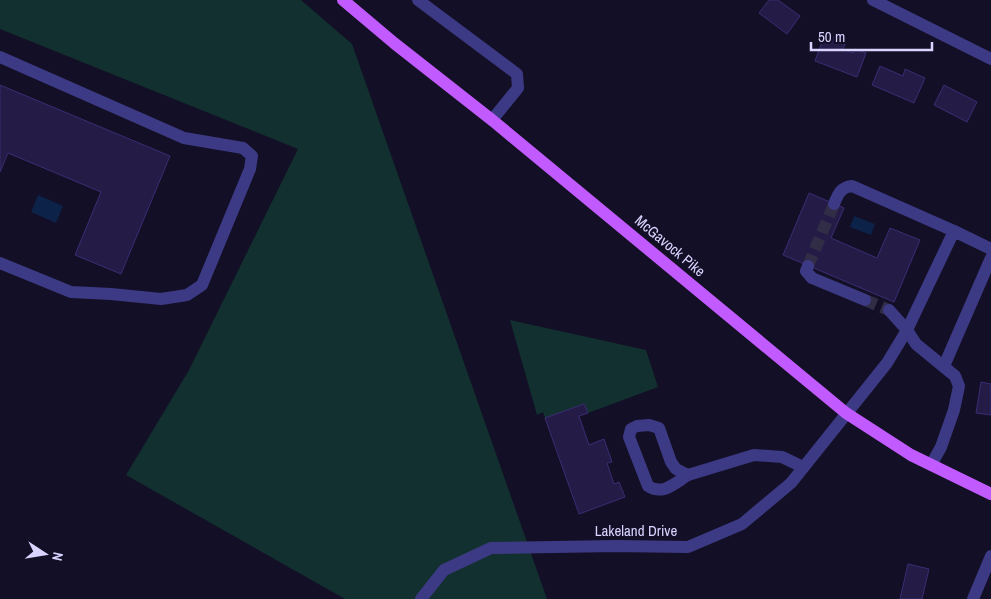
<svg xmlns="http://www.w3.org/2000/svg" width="991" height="599" font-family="'Archivo Narrow',sans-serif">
<rect width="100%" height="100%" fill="#130f26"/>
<g fill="#12302f">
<polygon points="0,0 301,0 352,44 547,599 345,599 126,475 189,370 298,149 0,29"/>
<polygon points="510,320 646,350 658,387 588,413 584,404 545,418 543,412 537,415"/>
</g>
<g fill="#0c2248">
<polygon points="38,195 63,206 56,223 31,212"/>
<polygon points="854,216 875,224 871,235 850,227"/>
</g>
<g fill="#241b47" stroke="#3b2d73">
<polygon points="769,0 778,0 800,16 787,34 759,13"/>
<polygon points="825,34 846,42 843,49 853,53 855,49 866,53 857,77 815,61"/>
<polygon points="880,66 903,76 905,69 925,78 914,103 872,85"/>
<polygon points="0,85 170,156 121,274 75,255 101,192 8,153 0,172"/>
<polygon points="944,85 977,102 967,122 934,105"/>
<polygon points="809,193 844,208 831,238 877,258 890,228 920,240 894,302 783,255"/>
<polygon points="981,382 991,384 991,415 976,413"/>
<polygon points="584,404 588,413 579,416 589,445 604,439 612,462 607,463 614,484 619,482 625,497 579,514 545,418"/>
<polygon points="908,564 929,569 922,599 900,599"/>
</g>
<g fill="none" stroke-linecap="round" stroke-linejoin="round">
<g stroke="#312d47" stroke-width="12" stroke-dasharray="12 6" stroke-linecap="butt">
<polyline points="808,266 834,204"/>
<polyline points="865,300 889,310"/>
</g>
<g stroke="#3d3a85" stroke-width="12">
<polyline points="418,0 517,74 518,88 492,120"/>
<polyline points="873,0 991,59"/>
<polyline points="0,57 184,138 243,148 252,156 250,169 202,285 187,295 161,299 111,294 71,292 0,263"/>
<path d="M834,204C838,194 841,187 852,186L954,231"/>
<polyline points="808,266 806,271 812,278 865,300"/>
<polyline points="889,310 907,330 916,344 955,376 959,386 954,410 941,447 931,465"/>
<polyline points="944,366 991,258"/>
<path d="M649,425L659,428L671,462L676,469L688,475C675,483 663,496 648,486L629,437L631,429L637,426Z"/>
<polyline points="688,475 754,455 782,457 803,467"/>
<polyline points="421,599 444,570 491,548 616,546 688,547 742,524 791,483 887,363 907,330 954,231 991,249"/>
<polyline points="973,599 991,556"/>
</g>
<polyline stroke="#c25bff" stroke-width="12" points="343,0 394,43 492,120 846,413 911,455 991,494"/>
</g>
<g text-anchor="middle" stroke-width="4" stroke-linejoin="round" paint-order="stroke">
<g font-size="15" fill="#d9d4ff" stroke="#130f26">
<text transform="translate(670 246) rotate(40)" y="5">McGavock Pike</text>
<text x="636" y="536">Lakeland Drive</text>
</g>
</g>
<g transform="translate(45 554) rotate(102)" stroke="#130f26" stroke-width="4" paint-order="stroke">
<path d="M0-4L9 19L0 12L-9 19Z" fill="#d9d4ff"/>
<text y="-8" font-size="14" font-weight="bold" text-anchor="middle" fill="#d9d4ff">N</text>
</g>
<path d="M811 42v8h121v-8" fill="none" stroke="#d9d4ff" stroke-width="2.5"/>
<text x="818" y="42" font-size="15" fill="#d9d4ff" stroke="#130f26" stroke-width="4" paint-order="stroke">50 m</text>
</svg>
